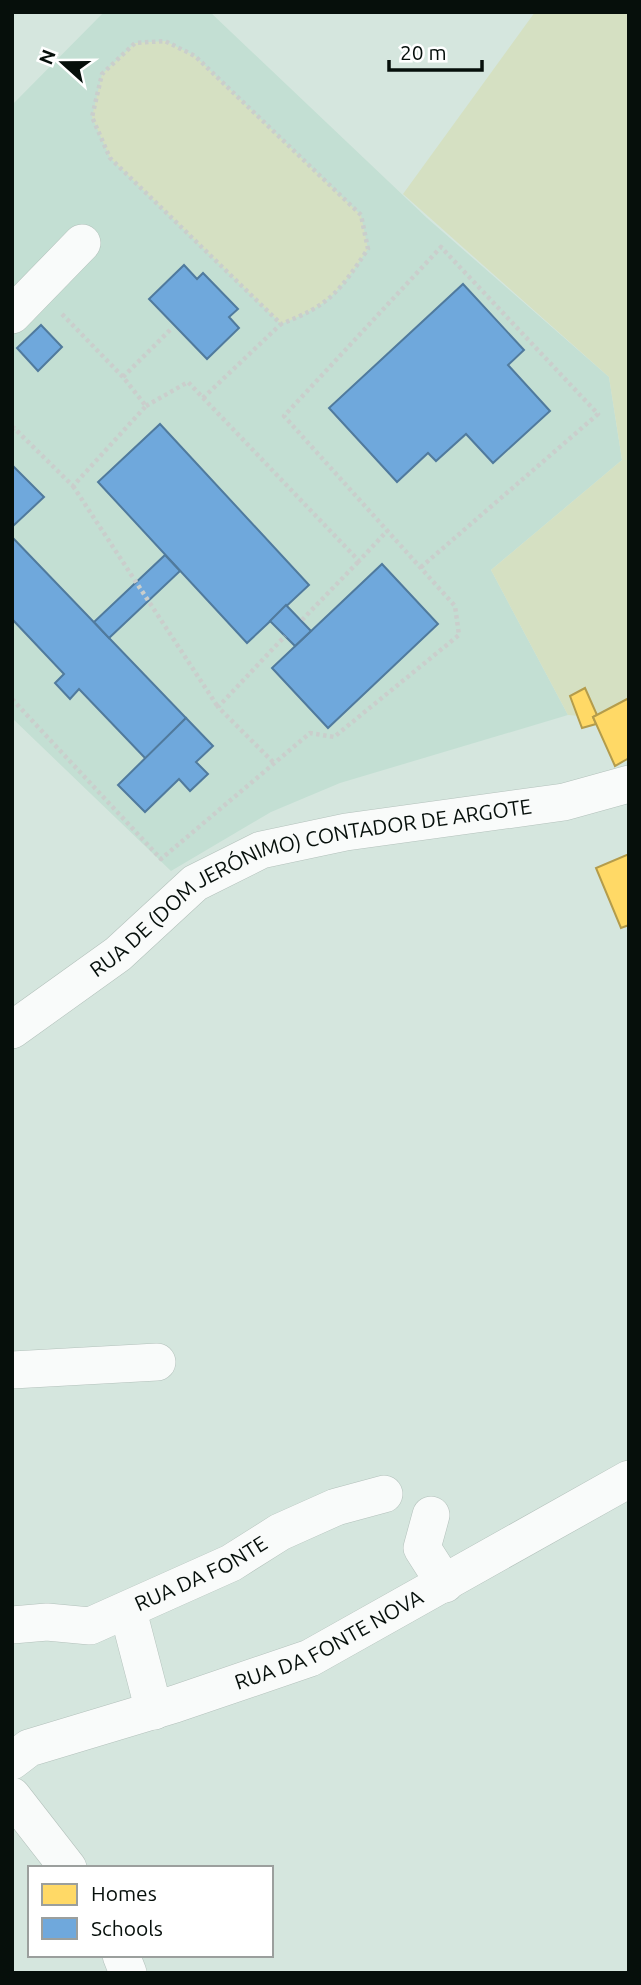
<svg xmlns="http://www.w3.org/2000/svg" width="641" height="1985" font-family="Ubuntu,sans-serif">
<rect width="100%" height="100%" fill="#d5e6de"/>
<polygon fill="#c3dfd3" points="104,12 210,12 427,218 609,377 622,460 491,570 568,715 340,783 271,812 171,871 12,718 12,105"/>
<g fill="#d5e0c2">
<polygon points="535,12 629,12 629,720 568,715 491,570 622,460 609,377 403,194"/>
<path d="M165,41L195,56L361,215L368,249C339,292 330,305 281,324L110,158L92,117L102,74L135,43Z"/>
</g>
<g fill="#ffd966" stroke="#b49c4b" stroke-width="2">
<polygon points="585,688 597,715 593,717 596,724 582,728 570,696"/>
<polygon points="629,698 629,758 615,766 593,717"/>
<polygon points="629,854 629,925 621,928 596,868"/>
</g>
<g fill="#6fa8dc" stroke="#507a9d" stroke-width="2">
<polygon points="184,265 197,279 203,273 238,309 229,317 239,328 207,359 149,299"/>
<polygon points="463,284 524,350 508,365 550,411 493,463 466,434 436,461 428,453 397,482 329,408"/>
<polygon points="41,325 62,347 38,371 17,348"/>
<polygon points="160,424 309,585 247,643 98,482"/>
<polygon points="14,467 44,497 12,527 12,469"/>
<polygon points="12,537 186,718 146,759 79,689 70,699 55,683 64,674 12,619"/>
<polygon points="165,555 180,571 109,638 94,622"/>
<polygon points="382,564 438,624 328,728 272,668"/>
<polygon points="286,605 311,631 295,646 270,621"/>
<polygon points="186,718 213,746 196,762 208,774 190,791 179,779 145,812 118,785"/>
</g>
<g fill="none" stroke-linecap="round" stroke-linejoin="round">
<defs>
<g id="minor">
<polyline points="12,315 82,243"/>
<path id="s1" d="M12,1030L118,954L195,883L261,850L346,832L564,802L629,784"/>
<polyline points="12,1370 157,1362"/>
<polyline points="431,1515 422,1548 445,1584"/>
<polyline points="128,1611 154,1711"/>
<path id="s2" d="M12,1625L47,1622L90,1626L231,1563L280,1532L336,1507L384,1494"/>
<path id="s3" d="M12,1761L29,1748L175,1704L310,1658L629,1479"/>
<polyline points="12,1796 68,1868"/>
<polyline points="121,1955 128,1973"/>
</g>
</defs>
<use href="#minor" stroke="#b3c1bb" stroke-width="38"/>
<g stroke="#cacecc" stroke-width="4.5" stroke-dasharray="3.5 3.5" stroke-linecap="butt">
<polyline points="123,377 170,330"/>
<path d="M203,398L281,324L110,158L92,117L102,74L135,43L165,41L195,56L361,215L368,249C339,292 330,305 281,324"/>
<polyline points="146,406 188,382 359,561 387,531"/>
<polyline points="12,430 14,428 73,486 146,406 123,377 60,312"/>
<polyline points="73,486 218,707"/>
<polyline points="302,620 359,561"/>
<polyline points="12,699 161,859 310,733 334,737 459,635 455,606 284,416 441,247 598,414 420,568"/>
<polyline points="273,762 218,707 285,636"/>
</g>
<use href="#minor" stroke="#f9fbfa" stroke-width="37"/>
</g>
<g text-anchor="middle" stroke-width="7" stroke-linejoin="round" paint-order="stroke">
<g font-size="21" fill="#060f0b" stroke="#fff">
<text dy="7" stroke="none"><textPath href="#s1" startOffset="341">RUA DE (DOM JERÓNIMO) CONTADOR DE ARGOTE</textPath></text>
<text dy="7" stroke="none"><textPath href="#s2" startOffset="201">RUA DA FONTE</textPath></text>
<text dy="7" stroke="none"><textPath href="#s3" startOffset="341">RUA DA FONTE NOVA</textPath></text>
</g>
</g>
<rect width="641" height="1985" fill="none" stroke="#060f0b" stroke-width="28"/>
<rect x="28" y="1866" width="245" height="91" fill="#ffffff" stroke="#9b9f9d" stroke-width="2"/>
<rect x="42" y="1884" width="35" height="21" fill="#ffd966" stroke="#9b9f9d" stroke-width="2"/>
<text x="91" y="1901" font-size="21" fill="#060f0b">Homes</text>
<rect x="42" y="1918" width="35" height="21" fill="#6fa8dc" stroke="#9b9f9d" stroke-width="2"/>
<text x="91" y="1936" font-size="21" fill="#060f0b">Schools</text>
<g transform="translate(63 63) rotate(291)" stroke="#ffffff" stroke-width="5" paint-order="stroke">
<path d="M0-5L12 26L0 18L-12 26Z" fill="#060f0b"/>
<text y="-10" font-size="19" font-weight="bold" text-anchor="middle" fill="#060f0b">N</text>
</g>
<path d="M389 60v10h93v-10" fill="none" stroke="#060f0b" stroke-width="3.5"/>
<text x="400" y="60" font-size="21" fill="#060f0b" stroke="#ffffff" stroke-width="5" paint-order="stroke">20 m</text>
</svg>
